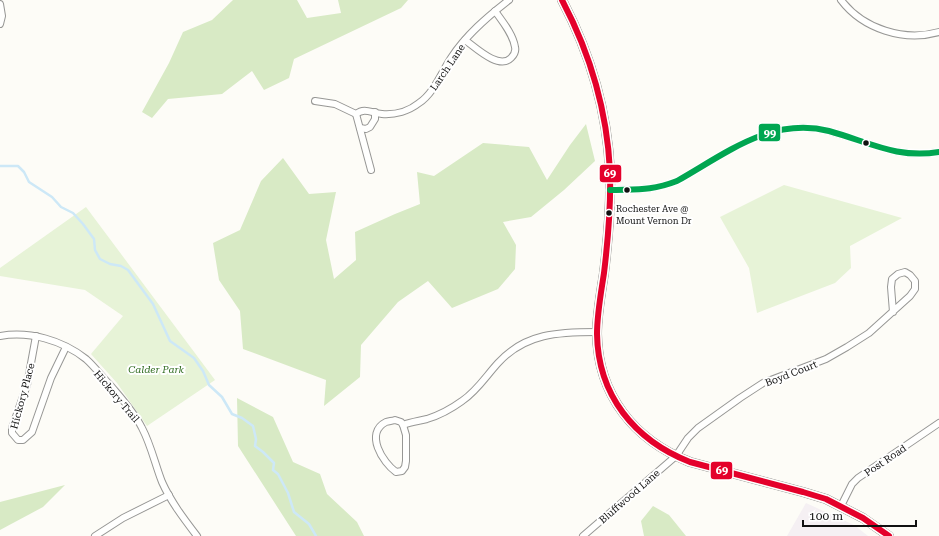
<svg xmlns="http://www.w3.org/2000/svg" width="939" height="536" font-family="'Roboto Serif',serif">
<rect width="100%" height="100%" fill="#fdfcf7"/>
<polygon fill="#f5f0f3" points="806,503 854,525 868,536 787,536"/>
<g fill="#e7f3d7">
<polygon points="784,185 902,218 850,246 851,268 835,283 757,313 749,268 720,217"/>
<polygon points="86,207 215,380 147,426 117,383 91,354 123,316 85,290 0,276 0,268"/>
</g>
<g fill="#d8eac5">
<polygon points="233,0 297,0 307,18 341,13 338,0 408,0 401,8 294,59 289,78 264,90 252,71 222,94 168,99 152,118 142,112 169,63 183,32 212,20"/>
<polygon points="586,124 595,161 564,190 531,217 503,222 516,245 515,269 498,289 452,308 428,281 398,302 361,345 360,377 324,406 326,380 243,349 240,311 219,280 213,243 240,230 261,181 283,158 309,194 336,192 326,240 334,279 356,260 355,232 395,214 420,204 417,172 434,176 483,143 529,147 547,180 570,145"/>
<polygon points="237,398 273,417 293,462 320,474 327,494 357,522 364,536 296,536 238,446"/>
<polygon points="65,485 43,507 0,530 0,502"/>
<polygon points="653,506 669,515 686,536 644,536 641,521"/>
</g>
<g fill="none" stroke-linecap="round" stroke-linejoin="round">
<polyline stroke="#cde8f7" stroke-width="2.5" points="0,166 18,166 24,172 29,182 52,197 61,207 73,213 83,224 94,239 95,250 100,259 110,264 121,266 128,270 153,304 170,341 194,358 203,371 209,385 222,397 232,414 242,418 253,426 256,439 255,446 263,452 274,463 273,470 278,474 288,493 294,512 309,524 316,536"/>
<defs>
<g id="minor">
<path d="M841,0C863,29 904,42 939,32"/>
<polyline points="0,4 2,16 0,24"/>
<path d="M465,40C476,48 499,70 511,58C514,55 516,51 515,47C513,34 502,21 495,11"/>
<path d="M315,101L335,104L356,114C365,107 371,113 382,114C395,115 409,111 419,103C434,93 441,73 451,58C466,35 487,17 509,0"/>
<polyline points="356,114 371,170"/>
<polyline points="360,128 366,129 370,127 375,119 375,112"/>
<path d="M610,190C637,189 651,191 677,181C725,154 772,116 829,131C869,142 897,159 939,152"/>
<path d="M0,336C30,331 62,340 86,359C95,367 103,378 111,386C122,399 134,412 142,428C151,445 155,464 162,482C171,502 184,519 197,536"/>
<polyline points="36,336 27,385 12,428 12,433 18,440 23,440 32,432 51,378 66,347"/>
<path d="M395,420L401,422L403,425L406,435V461L405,467L402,471L396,472C383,463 364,433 386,422C388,421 392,421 395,420Z"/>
<path d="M403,425C411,422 419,421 427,419C440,415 451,409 462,401C477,391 486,376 498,363C525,333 559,332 597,332"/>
<polyline points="841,506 852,484 858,478 939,423"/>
<polyline points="95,536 123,518 169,495"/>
<polyline points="583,536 676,456 688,438 698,428 740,398 763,383 826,359 847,347 869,333 910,296 915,289 915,281 910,275 905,272 898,274 892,279 891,287 893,312"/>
</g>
<path id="secondary" d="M562,0C590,53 607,110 610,171C611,205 608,240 604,273C601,293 597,314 597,334C598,395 634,440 690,462L803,492L826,499L863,518L889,536"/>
</defs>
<use href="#minor" stroke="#979795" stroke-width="8"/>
<use href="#secondary" stroke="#8e8d8b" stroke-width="10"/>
<use href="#minor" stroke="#fffffe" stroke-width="6"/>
<use href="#secondary" stroke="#f6f4eb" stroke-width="9"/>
<defs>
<path id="bus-1" d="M562,0C590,53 607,110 610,171C611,205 608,240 604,273C601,293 597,314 597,334C598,395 634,440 690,462L803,492L826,499L863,518L889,536"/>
<path id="bus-2" d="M610,190C637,189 651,191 677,181C725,154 772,116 829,131C869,142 897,159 939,152"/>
</defs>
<use href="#bus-1" stroke="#fff" stroke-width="9"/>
<use href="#bus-2" stroke="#fff" stroke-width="9"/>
<use href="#bus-1" stroke="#e4002b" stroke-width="6"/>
<use href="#bus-2" stroke="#00a651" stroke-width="6"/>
</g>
<g fill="#111" stroke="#fff" stroke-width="1.5">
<circle cx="866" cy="143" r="3.5"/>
<circle cx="627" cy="190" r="3.5"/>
<circle cx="609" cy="213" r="3.5"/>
</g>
<g text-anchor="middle" stroke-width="4" stroke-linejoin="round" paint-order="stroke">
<g font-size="9" fill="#111" stroke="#fff" text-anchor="start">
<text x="616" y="212">Rochester Ave @<tspan x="616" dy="12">Mount Vernon Dr</tspan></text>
</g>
<g font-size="10" fill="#111" stroke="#fff">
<text transform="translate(447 67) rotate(-56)" y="4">Larch Lane</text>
<text transform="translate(791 373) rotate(-21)" y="4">Boyd Court</text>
<text transform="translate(22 396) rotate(-75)" y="4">Hickory Place</text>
<text transform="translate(117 396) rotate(50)" y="4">Hickory Trail</text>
<text transform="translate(885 460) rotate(-34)" y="4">Post Road</text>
<text transform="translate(629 496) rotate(-41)" y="4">Bluffwood Lane</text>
</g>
<g font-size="10" font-style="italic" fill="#2f6b1f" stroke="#fff">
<text x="156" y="373">Calder Park</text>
</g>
</g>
<g stroke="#fff" stroke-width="1.5">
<rect x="758" y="123" width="23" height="19" rx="4" fill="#00a651"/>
<rect x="599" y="164" width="23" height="19" rx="4" fill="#e4002b"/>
<rect x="710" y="461" width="23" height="19" rx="4" fill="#e4002b"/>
</g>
<g font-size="11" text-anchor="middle" font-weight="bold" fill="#fff">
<text x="770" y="137">99</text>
<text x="610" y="177">69</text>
<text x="722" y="474">69</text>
</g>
<path d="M803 520v6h113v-6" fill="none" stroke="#111111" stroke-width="2"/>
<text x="809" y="520" font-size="12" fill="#111111" stroke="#ffffff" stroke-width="3" paint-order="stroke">100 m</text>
</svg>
